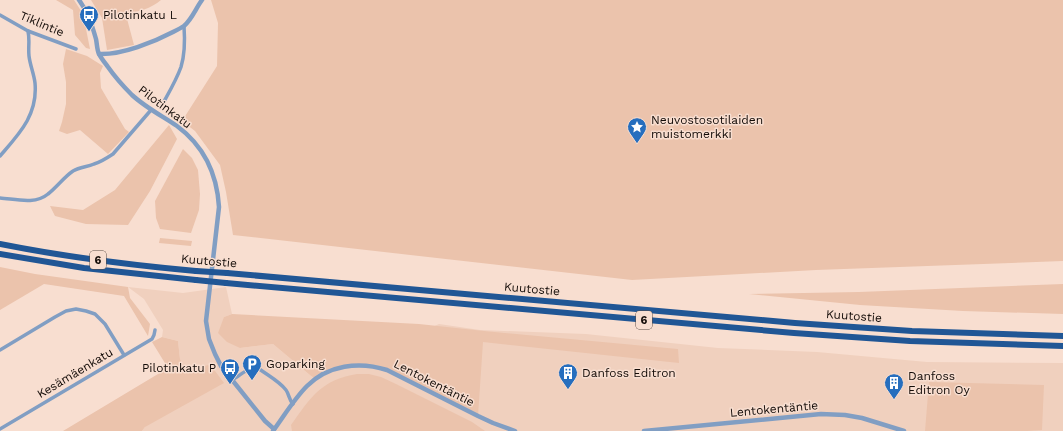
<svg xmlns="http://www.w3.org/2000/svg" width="1063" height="431" font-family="'Work Sans',sans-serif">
<rect width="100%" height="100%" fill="#f8ded0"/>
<polygon fill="#f0d0be" points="128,287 183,293 226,287 232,314 224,317 240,348 273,344 311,376 316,379 439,324 480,330 586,334 718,348 817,352 927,362 1063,363 1063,431 142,431 187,372 180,359 178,341 162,337 163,330 144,299"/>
<g fill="#ebc3ac">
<polygon points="56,0 74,0 83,14 90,49 86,48 75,35 73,10"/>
<path d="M91,0H161C151,9 138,11 126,15L134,45L107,50L102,18Z"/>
<polygon points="211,0 1063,0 1063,261 816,270 632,280 233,235 226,192 220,165 195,131 182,121 217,66 218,23"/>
<polygon points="66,49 87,56 103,66 100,73 101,88 125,129 129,132 108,154 80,130 67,134 59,131 62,122 66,104 66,82 63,64"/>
<polygon points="169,125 177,139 150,191 128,225 86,224 55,216 50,206 83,210 115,190"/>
<polygon points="183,149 192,158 198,170 200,194 199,210 191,233 160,229 156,218 155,201"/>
<polygon points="160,238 192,241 191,246 159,243"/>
<polygon points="0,267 35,274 128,287 130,298 150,324 148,336 124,296 44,284 0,310"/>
<polygon points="1063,284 1063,314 963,311 860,305 749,294 859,292"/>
<polygon points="232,314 419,324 484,331 678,349 679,363 483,342 478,416 378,367 341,367 316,379 311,376 273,344 240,348 227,342 218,333 224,317"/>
<polygon points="162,337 178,341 180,359 187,372 208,365 215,371 224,383 145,427 142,431 63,431 168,368 152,342"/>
<path d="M357,374H369L381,377L396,384L472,422L485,431H292L291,425C311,397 321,380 357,374Z"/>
<polygon points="929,382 1044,385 1042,430 1027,431 925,431"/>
</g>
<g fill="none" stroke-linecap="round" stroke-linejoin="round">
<g stroke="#819ec3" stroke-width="3.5">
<polyline points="0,15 28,31 76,49"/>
<path d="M161,107C168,94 176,81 181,67C185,54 185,40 184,26"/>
<path d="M0,156C19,134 38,115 35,83C34,74 30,65 29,56C28,47 30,40 28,31"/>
<path d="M0,198C15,199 35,205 48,194C57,187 64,177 73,171C80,167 87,167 94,164C101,162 107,158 113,154L151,110"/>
<polyline points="0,350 55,317 66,311 76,309 86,311 95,314 105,324 124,355"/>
<path d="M232,380C240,376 249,366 258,368C267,375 279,381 286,390C289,394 289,400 293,404"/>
<polyline points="0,429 152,339 154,335 155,330"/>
</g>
<g stroke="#819ec3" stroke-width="4.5">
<path d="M79,0C88,12 92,25 96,39C97,44 97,50 99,54C101,58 105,63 108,67C115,77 123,86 132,95C145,107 162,116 177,126C204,146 217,174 219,207L206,321L209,339L215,354L221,366L265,421L274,429"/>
<path d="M99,54C122,55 154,42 173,32C177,30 181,28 184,26C192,19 196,8 202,0"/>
<path d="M273,431C284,416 294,399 307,386C328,365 359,361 387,370L478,416L493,423L515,431"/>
<polyline points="644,431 821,414 845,415 862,418 904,431"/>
</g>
<g stroke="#205695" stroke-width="6">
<path d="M0,244C65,257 130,265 196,271"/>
<polyline points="0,254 84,268 196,280"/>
<polyline points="227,273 795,323 912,331 1063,336"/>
<polyline points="226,283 794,333 910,341 1063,346"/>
</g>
<g stroke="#205695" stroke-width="6">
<polyline points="196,271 227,273"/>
<polyline points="196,280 226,283"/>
</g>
</g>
<defs>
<symbol id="bus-pin" viewBox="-11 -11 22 30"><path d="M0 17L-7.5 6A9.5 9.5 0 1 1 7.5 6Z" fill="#266ebe" stroke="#f8ded0"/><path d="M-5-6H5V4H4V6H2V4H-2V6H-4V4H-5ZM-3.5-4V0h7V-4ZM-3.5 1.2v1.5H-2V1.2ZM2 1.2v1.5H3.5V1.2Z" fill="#fff"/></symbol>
<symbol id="sight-pin" viewBox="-11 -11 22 30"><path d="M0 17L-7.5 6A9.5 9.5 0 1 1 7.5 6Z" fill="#266ebe" stroke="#f8ded0"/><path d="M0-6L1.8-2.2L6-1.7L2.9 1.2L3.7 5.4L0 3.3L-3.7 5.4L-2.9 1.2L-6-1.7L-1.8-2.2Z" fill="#fff"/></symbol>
<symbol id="parking-pin" viewBox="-11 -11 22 30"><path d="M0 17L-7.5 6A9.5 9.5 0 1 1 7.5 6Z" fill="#266ebe" stroke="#f8ded0"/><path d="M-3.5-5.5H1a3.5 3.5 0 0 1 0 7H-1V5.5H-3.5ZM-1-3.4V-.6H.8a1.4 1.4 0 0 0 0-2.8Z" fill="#fff"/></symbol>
<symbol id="building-pin" viewBox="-11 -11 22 30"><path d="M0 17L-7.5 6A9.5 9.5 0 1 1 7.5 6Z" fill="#266ebe" stroke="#f8ded0"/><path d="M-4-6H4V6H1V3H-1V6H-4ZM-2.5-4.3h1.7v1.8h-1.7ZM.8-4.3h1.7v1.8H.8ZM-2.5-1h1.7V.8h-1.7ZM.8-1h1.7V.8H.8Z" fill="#fff"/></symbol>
</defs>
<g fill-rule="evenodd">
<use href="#bus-pin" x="78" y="4" width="22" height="30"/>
<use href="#sight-pin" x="626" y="116" width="22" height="30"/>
<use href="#parking-pin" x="241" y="353" width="22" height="30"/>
<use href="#bus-pin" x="219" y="357" width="22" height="30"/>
<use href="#building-pin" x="557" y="362" width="22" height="30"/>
<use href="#building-pin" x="883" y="372" width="22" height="30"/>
</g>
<g text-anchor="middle" stroke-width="3" stroke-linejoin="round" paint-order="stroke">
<g fill="#f8ded0" stroke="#584a43" stroke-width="1">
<rect x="90" y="251" width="16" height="18" rx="3"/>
<rect x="636" y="311" width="16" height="18" rx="3"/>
</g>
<g font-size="11" font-weight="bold" fill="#130b07">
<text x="98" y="264">6</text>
<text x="644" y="324">6</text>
</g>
<g font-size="12" fill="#130b07" stroke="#f8ded0" text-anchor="start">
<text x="103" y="19">Pilotinkatu L</text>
<text x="651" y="124">Neuvostosotilaiden<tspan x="651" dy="14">muistomerkki</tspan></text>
<text x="266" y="368">Goparking</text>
<text x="216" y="372" text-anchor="end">Pilotinkatu P</text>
<text x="582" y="377">Danfoss Editron</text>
<text x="908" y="380">Danfoss<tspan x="908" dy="14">Editron Oy</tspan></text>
</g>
<g font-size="12" fill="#130b07" stroke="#f8ded0">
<text transform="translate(42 24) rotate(23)" y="4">Tiklintie</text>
<text transform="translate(165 107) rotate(37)" y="4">Pilotinkatu</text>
<text transform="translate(209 261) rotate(5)" y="4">Kuutostie</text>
<text transform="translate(532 289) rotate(5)" y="4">Kuutostie</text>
<text transform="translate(854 316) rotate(4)" y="4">Kuutostie</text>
<text transform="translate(75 373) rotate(-31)" y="4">Kesämäenkatu</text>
<text transform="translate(434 383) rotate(27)" y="4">Lentokentäntie</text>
<text transform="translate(774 409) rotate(-5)" y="4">Lentokentäntie</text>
</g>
</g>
</svg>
